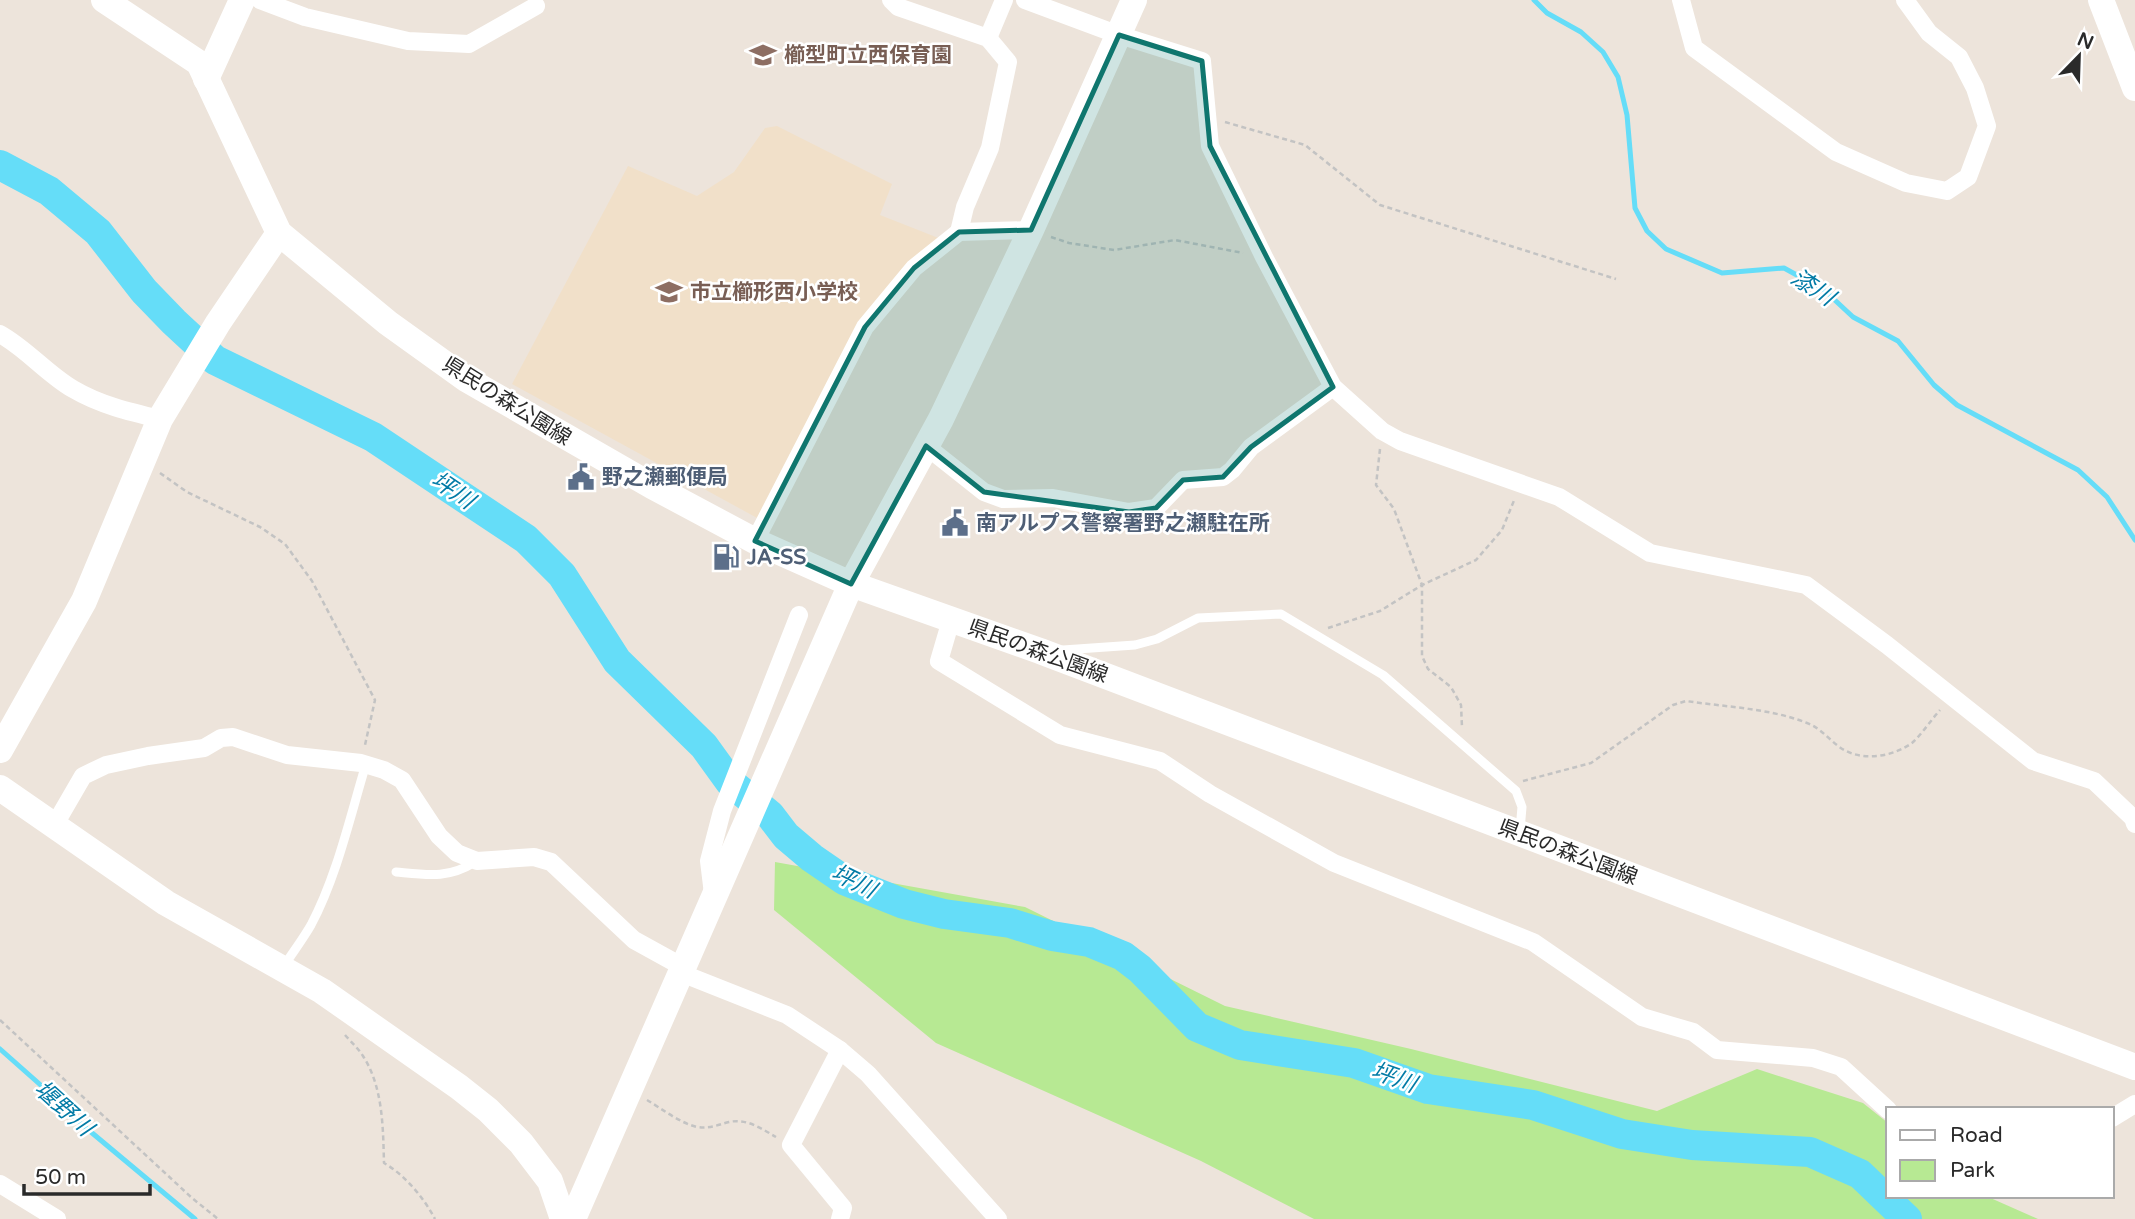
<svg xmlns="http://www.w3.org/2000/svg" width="2135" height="1219" font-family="'Varela Round','Noto Sans JP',sans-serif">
<rect width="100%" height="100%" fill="#ede4db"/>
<polygon fill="#f1e0c9" points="777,126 892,184 880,215 941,239 900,273 759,519 512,384 628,166 697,196 734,172 765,128"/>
<polygon fill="#b7e993" points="775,862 1025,907 1225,1006 1411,1049 1657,1111 1757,1069 1863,1103 1888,1123 1888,1196 1986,1196 2038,1219 1314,1219 1201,1161 936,1043 774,910"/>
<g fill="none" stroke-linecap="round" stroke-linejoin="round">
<g stroke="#65ddf8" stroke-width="5">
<polyline points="1534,0 1547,13 1581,32 1603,52 1618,77 1627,115 1635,208 1647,231 1666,249 1722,273 1784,268 1824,290 1853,317 1898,341 1934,385 1957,405 2078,470 2107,497 2135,540"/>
<polyline points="0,1049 44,1088 55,1102 195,1219"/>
</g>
<polyline stroke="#65ddf8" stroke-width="30" points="0,165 49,191 98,232 144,291 174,322 215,360 373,437 526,539 562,575 617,661 704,746 730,782 770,815 786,836 812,858 844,880 904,904 944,914 1010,923 1052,936 1089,942 1123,956 1140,969 1197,1027 1240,1045 1354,1063 1428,1089 1533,1105 1622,1134 1692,1145 1810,1152 1860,1174 1907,1219"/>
<g stroke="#c3c3c3" stroke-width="2.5" stroke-dasharray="5 3.5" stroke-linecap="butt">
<polyline points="1225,122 1305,145 1380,205 1616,279"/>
<polyline points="1051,237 1069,243 1114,250 1175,240 1243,253"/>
<polyline points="1380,449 1376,485 1394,509 1422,585 1422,656 1428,669 1451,687 1461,705 1462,727"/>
<polyline points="160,473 187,492 260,527 285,544 312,581 375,700 365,745"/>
<polyline points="1328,628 1380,611 1422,585 1476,560 1502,530 1515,498"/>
<path d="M1523,781L1591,763L1673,705L1686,701C1725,707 1769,708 1807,723C1823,729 1832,744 1846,751C1866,761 1894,756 1912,743C1922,734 1931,720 1940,710"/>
<polyline points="0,1020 192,1198 218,1219"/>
<path d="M345,1035C351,1042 358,1048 363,1056C383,1087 383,1127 384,1163C405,1175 424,1198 435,1219"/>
<path d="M647,1100C662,1109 680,1123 697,1127C709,1129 717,1125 729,1122C747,1118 762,1129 776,1137"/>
</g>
<g stroke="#fff" stroke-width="9">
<polyline points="1063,650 1135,645 1157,639 1198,618 1281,614 1383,675 1516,791 1522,807 1520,830"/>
<path d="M396,872C427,875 448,879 475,862"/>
<path d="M284,966C293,952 303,939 311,925C337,876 350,817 366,764"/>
</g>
<g stroke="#fff" stroke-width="18">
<polyline points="260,0 305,17 408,41 469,44 536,6"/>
<polyline points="891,0 898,7 988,38 1008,62 990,148 965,207 959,232"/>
<polyline points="1025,0 1119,35 1202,61 1210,146 1264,257 1333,387 1382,431 1400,441 1559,497 1650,553 1806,585 1887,645 2033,761 2094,781 2133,818 2135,824"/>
<polyline points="1681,0 1694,48 1836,152 1906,183 1947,191 1968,177 1987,126 1975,88 1959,57 1929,33 1905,0"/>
<polyline points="988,38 1004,0"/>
<path d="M0,334C27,349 47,374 73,389C100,405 130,412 160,419"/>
<polyline points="926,446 984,492 1003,499 1053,498 1129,512 1156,508 1183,480 1223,477 1232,470 1251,447 1333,387"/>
<polyline points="755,541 865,327 914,268 959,232 1031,230"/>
<polyline points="951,620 939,661 1060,735 1160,761 1210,794 1334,863 1533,942 1642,1017 1693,1032 1717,1050 1813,1058 1841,1067 1888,1110"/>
<polyline points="54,826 83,776 106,765 148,756 204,748 221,738 233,737 287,755 361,763 384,770 402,780 439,836 457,853 477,861 534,857 551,862 634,940 683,967"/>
<polyline points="713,894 709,861 722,811 799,615"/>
<polyline points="681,973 787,1015 840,1050 868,1074 998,1219"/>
<polyline points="2112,1118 2135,1104"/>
<polyline points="0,1184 57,1219"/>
<polyline points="840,1219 843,1208 791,1145 840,1050"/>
</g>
<g stroke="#fff" stroke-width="26">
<polyline points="104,0 199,63 279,233 388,323 466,379 652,486 755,541 851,584 1040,651 2135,1067"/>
<polyline points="2101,0 2135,88"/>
<polyline points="206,79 242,0"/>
<polyline points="0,750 84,601 160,419 218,323 279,233"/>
<polyline points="0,788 166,903 322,991 459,1087 488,1110 521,1143 550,1181 563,1219"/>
<polyline points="573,1219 851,584 941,419 1031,230 1134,0"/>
</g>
</g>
<path fill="#0f766e" fill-opacity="0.2" stroke="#0f766e" stroke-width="5" stroke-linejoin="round" d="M1119,35L1202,61L1210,146L1333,387L1251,447L1223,477L1183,480L1156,508L1129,512L984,492L926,446L851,584L755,541L865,327L914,268L959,232L1031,230Z"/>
<defs>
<symbol id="school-bare" viewBox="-9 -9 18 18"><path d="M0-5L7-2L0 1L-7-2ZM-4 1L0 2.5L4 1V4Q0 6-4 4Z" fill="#8d6e63" stroke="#fff" stroke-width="2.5" paint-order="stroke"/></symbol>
<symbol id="civic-bare" viewBox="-9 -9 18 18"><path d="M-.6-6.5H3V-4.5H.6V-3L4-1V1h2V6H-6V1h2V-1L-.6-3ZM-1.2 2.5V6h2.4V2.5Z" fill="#5c6f8a" stroke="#fff" stroke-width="2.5" paint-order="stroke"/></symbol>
<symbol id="fuel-bare" viewBox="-9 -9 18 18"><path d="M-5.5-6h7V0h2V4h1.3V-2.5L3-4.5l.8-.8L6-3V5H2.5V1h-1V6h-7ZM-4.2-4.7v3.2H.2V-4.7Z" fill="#5c6f8a" stroke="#fff" stroke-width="2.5" paint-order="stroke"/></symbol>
</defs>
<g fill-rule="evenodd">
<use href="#school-bare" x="744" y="36" width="38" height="38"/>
<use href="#school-bare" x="650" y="273" width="38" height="38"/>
<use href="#civic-bare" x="562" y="458" width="38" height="38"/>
<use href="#civic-bare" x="936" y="504" width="38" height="38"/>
<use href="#fuel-bare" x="707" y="538" width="38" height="38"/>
</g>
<g text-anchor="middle" stroke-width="5" stroke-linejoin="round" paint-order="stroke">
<g font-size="21" font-weight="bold" fill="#785e54" stroke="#fff" text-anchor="start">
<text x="784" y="62">櫛型町立西保育園</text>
<text x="690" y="299">市立櫛形西小学校</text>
</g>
<g font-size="21" fill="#2a2a2a" stroke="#fff">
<text transform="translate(507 401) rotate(32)" y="7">県民の森公園線</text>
<text transform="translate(1038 651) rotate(20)" y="7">県民の森公園線</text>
<text transform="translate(1568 852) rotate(21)" y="7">県民の森公園線</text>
</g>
<g font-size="21" font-weight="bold" fill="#4e5e75" stroke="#fff" text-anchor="start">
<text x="602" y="484">野之瀬郵便局</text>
<text x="976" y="530">南アルプス警察署野之瀬駐在所</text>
<text x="747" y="564">JA-SS</text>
</g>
<g font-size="23" font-style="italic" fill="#027ba6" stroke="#fff">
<text transform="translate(1813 287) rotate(33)" y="8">漆川</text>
<text transform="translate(453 490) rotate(34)" y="8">坪川</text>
<text transform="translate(854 881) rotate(26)" y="8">坪川</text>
<text transform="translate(1394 1077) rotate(20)" y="8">坪川</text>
<text transform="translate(64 1108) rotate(42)" y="8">堰野川</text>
</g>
</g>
<rect x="1886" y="1107" width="228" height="91" fill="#ffffff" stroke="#aaaaaa" stroke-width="2"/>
<rect x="1900" y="1130" width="35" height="10" fill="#ffffff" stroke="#aaaaaa" stroke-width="2"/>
<text x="1950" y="1142" font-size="21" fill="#2a2a2a">Road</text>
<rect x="1900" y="1160" width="35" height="21" fill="#b7e993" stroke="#aaaaaa" stroke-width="2"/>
<text x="1950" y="1177" font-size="21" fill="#2a2a2a">Park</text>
<g transform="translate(2079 56) rotate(23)" stroke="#ffffff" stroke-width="5" paint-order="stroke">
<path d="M0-5L12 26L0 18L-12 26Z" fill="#2a2a2a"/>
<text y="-10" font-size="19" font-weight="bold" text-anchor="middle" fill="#2a2a2a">N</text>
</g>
<path d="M24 1184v10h126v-10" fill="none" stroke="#2a2a2a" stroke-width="3.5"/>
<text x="35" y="1184" font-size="21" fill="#2a2a2a" stroke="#ffffff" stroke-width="5" paint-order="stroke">50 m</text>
</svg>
